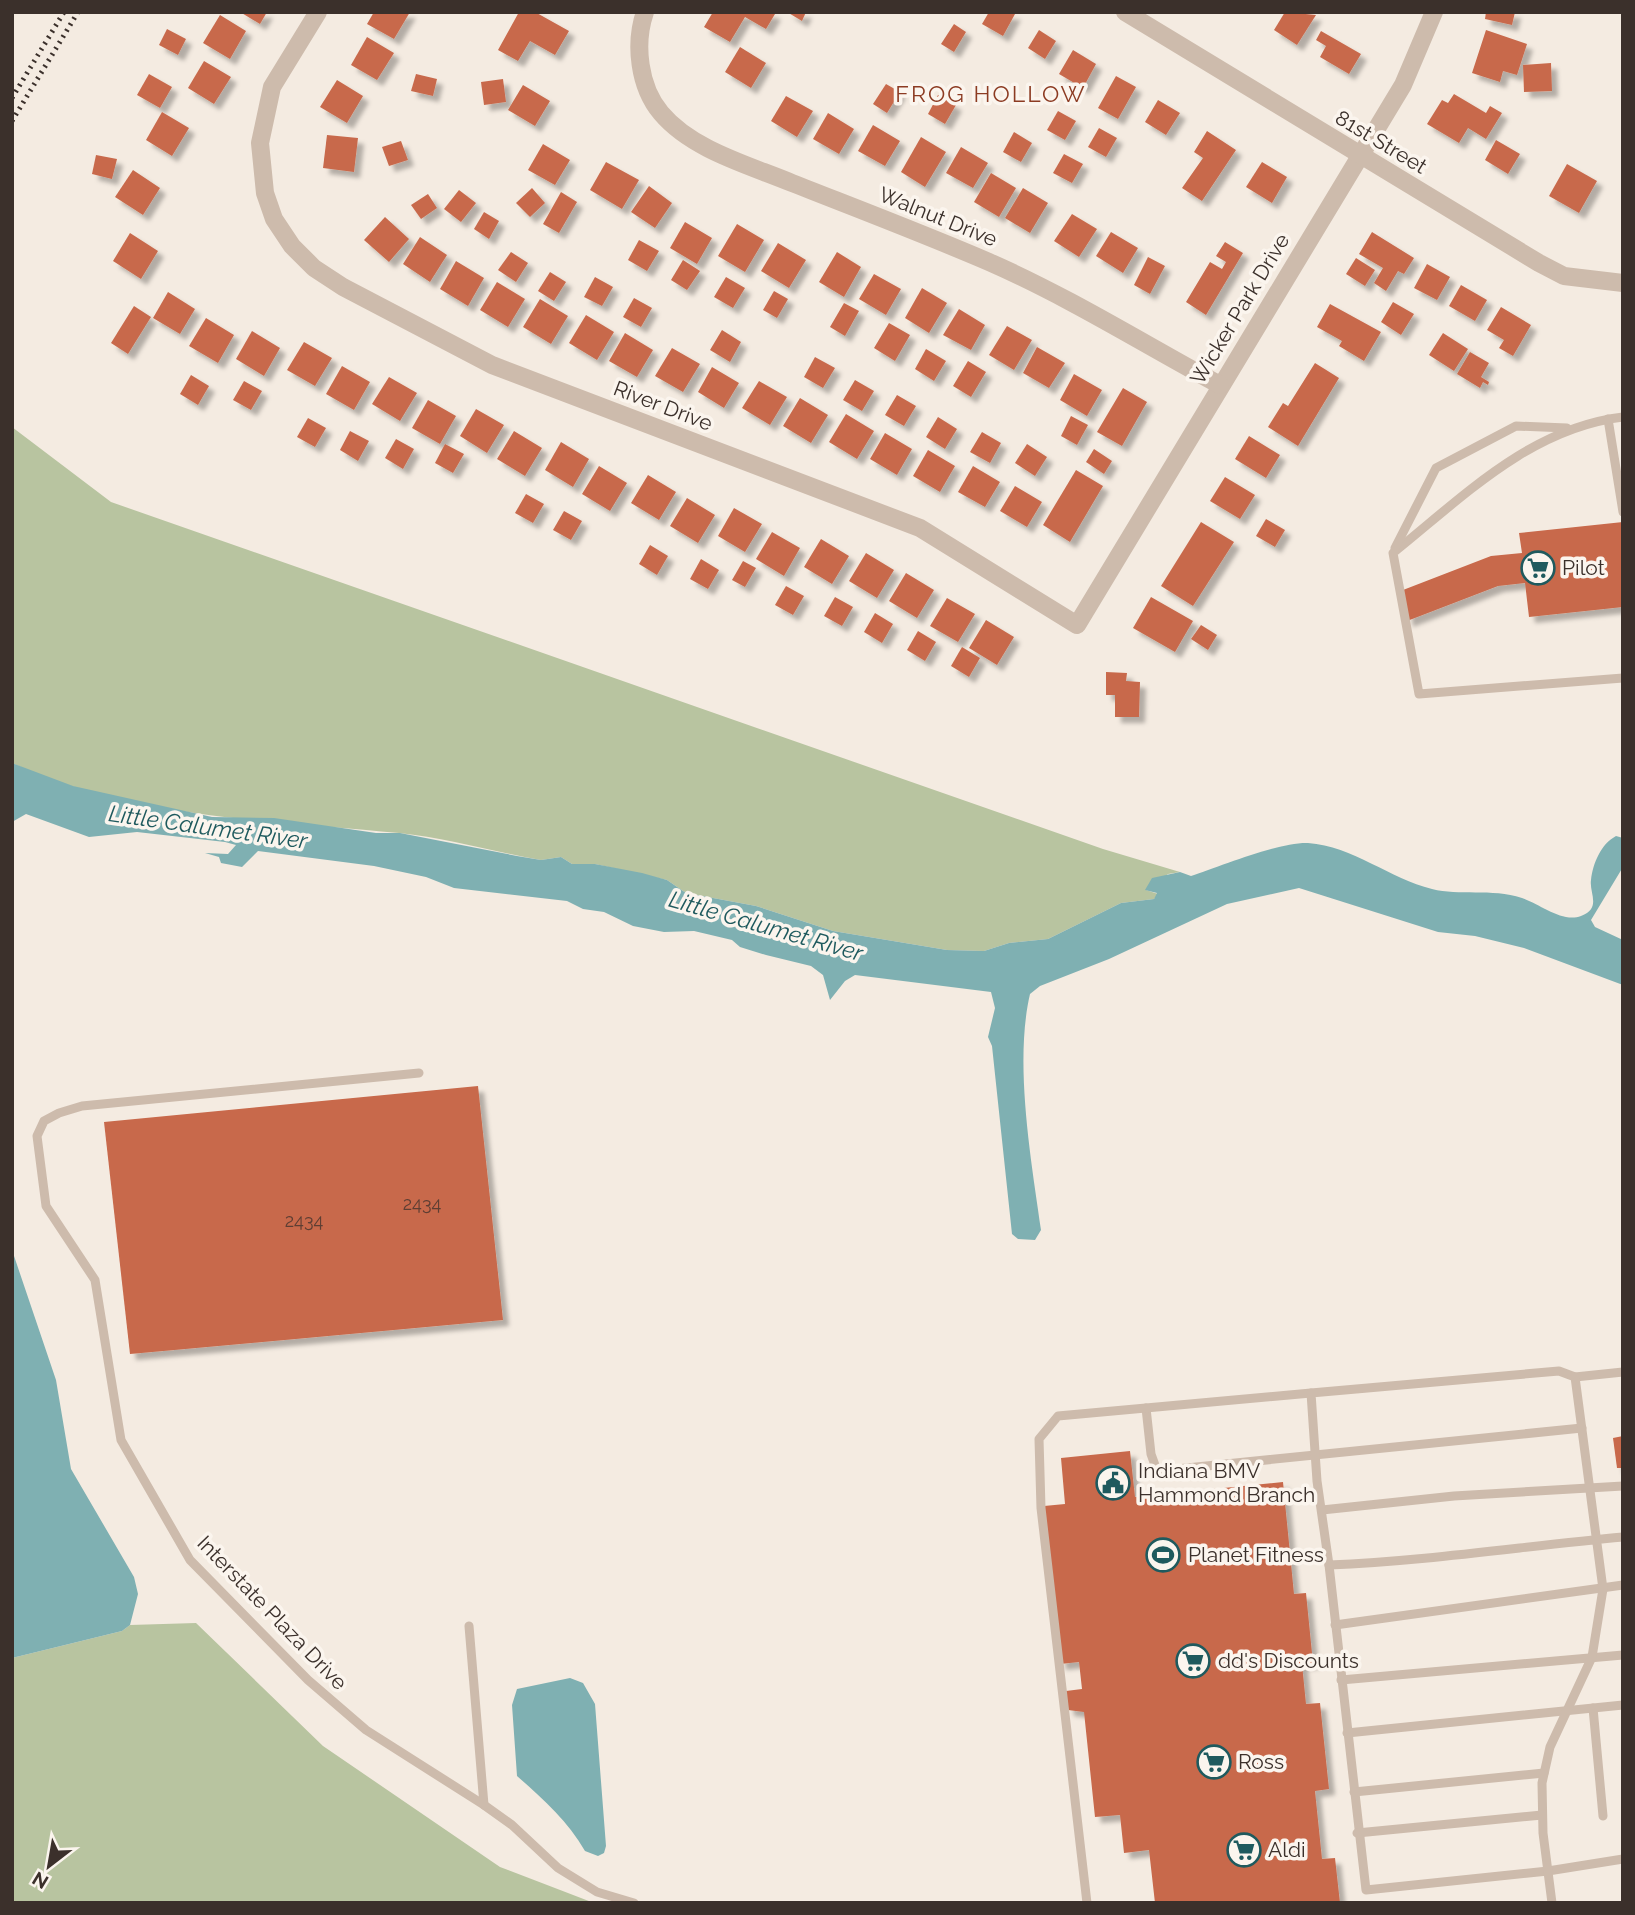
<svg xmlns="http://www.w3.org/2000/svg" width="1635" height="1915" font-family="Raleway,sans-serif">
<defs>
<filter id="shadow"><feDropShadow dx="6" dy="6" stdDeviation="2" flood-color="#0004"/></filter>
</defs>
<rect width="100%" height="100%" fill="#f4ebe1"/>
<g fill="#b8c4a0">
<path d="M12,427L111,502L1103,849L1180,872L1168,874L1146,890L1158,894L1154,899L1121,903L1048,939L1009,943L984,951L947,950L833,931L756,906L686,893L667,880L595,864H572L561,857L541,860C494,852 447,838 399,833C273,821 130,818 12,763Z"/>
<polygon points="196,1623 323,1746 500,1867 594,1903 12,1903 12,1658 122,1631 130,1625"/>
</g>
<g fill="#7fb0b2">
<path d="M12,763L73,786L212,817L274,818L376,833H400L517,856L541,860L561,857L572,864H595L642,873L667,880L686,893L756,906L833,931L947,950L984,951L1009,943L1048,939L1121,903L1154,899L1157,893L1145,890L1152,878L1180,872L1191,876C1221,866 1279,842 1308,843C1353,846 1390,879 1432,889C1459,896 1491,888 1522,898C1540,904 1562,923 1581,916C1602,908 1589,893 1591,880C1593,863 1601,844 1616,836L1623,838V867L1591,920L1595,927L1623,940V985L1524,948L1475,936L1438,932L1299,888L1227,904L1109,959L1040,986L1030,994C1014,1063 1031,1159 1041,1230L1035,1240L1018,1239L1012,1234L992,1046L988,1037L995,1008L991,992L855,975L845,981L830,1000L823,975L811,966L766,955L740,947L732,940L694,931L664,932L633,926L604,912L583,909L567,901L454,888L426,877L374,866L258,851L242,867L221,863L219,857L205,853L228,854L236,845L225,842L137,832L89,837L26,814L12,822Z"/>
<polygon points="12,1250 56,1380 71,1469 134,1577 138,1594 130,1625 122,1631 12,1658"/>
<path d="M570,1678L583,1683L595,1704L606,1846L604,1853L598,1856L585,1851C568,1821 543,1799 517,1776L512,1705L517,1689Z"/>
</g>
<g fill="#c8694b" filter="url(#shadow)">
<polygon points="240,12 267,12 260,24"/>
<polygon points="374,12 410,12 394,39 367,24"/>
<polygon points="519,12 535,12 569,31 555,55 530,41 518,61 498,50"/>
<polygon points="713,12 771,12 775,14 766,29 745,17 730,42 704,27"/>
<polygon points="787,12 806,12 802,21"/>
<polygon points="989,12 1015,14 1003,36 982,24"/>
<polygon points="1285,12 1316,15 1297,45 1274,30"/>
<polygon points="1486,12 1515,12 1512,25 1485,19"/>
<polygon points="220,15 246,31 230,59 203,43"/>
<polygon points="954,24 966,32 954,52 941,44"/>
<polygon points="167,29 186,39 178,55 159,45"/>
<polygon points="1039,30 1056,41 1045,59 1028,48"/>
<polygon points="1486,30 1527,44 1517,75 1503,71 1500,82 1472,73"/>
<polygon points="1321,31 1361,54 1349,74 1320,57 1326,46 1316,40"/>
<polygon points="367,37 394,53 377,80 351,65"/>
<polygon points="740,47 766,63 751,88 725,72"/>
<polygon points="1073,50 1096,64 1083,88 1059,74"/>
<polygon points="204,61 231,77 214,104 188,88"/>
<polygon points="1551,63 1552,91 1524,92 1523,65"/>
<polygon points="149,74 172,87 160,108 137,95"/>
<polygon points="416,74 437,79 433,96 411,91"/>
<polygon points="1116,76 1136,87 1118,119 1098,108"/>
<polygon points="503,79 506,102 484,105 481,82"/>
<polygon points="337,80 363,96 347,123 320,107"/>
<polygon points="886,84 900,92 887,113 873,104"/>
<polygon points="523,85 550,101 535,126 508,110"/>
<polygon points="1454,94 1486,113 1490,106 1502,113 1486,139 1468,128 1459,143 1427,124 1442,100 1448,103"/>
<polygon points="938,95 956,105 945,124 928,114"/>
<polygon points="786,96 813,111 797,137 771,121"/>
<polygon points="1158,100 1180,113 1166,135 1145,122"/>
<polygon points="1058,111 1076,121 1065,140 1047,130"/>
<polygon points="162,112 189,128 172,156 146,140"/>
<polygon points="828,113 854,129 839,154 813,139"/>
<polygon points="873,125 900,141 885,166 858,151"/>
<polygon points="1099,128 1117,138 1106,157 1088,147"/>
<polygon points="1207,131 1236,150 1202,201 1182,188 1203,158 1194,152"/>
<polygon points="1014,132 1032,143 1021,162 1003,152"/>
<polygon points="327,135 358,138 354,172 323,168"/>
<polygon points="921,137 946,152 925,187 901,172"/>
<polygon points="1496,140 1520,154 1508,174 1485,160"/>
<polygon points="401,141 408,160 389,166 382,147"/>
<polygon points="543,144 570,160 555,185 528,170"/>
<polygon points="961,147 988,163 973,188 946,173"/>
<polygon points="1064,154 1083,164 1072,183 1053,173"/>
<polygon points="96,155 117,159 112,179 92,174"/>
<polygon points="606,162 639,180 622,209 590,190"/>
<polygon points="1262,162 1287,177 1272,203 1246,187"/>
<polygon points="1567,164 1597,181 1579,213 1549,196"/>
<polygon points="133,170 160,188 143,215 115,197"/>
<polygon points="991,173 1016,188 999,217 974,202"/>
<polygon points="649,186 672,203 655,228 631,212"/>
<polygon points="532,188 545,203 530,217 516,203"/>
<polygon points="1023,188 1048,203 1030,233 1005,218"/>
<polygon points="459,190 476,203 461,222 444,209"/>
<polygon points="561,192 577,202 559,233 543,224"/>
<polygon points="428,194 437,208 421,219 411,205"/>
<polygon points="484,212 499,221 489,239 474,229"/>
<polygon points="1072,214 1097,229 1079,257 1054,241"/>
<polygon points="385,217 409,239 389,262 364,240"/>
<polygon points="685,222 712,238 697,264 670,248"/>
<polygon points="737,224 764,240 745,272 718,256"/>
<polygon points="1111,232 1138,248 1123,273 1096,256"/>
<polygon points="1372,232 1414,258 1404,274 1398,271 1386,291 1374,283 1383,268 1359,254"/>
<polygon points="130,233 158,251 141,279 113,261"/>
<polygon points="420,237 447,255 430,282 403,264"/>
<polygon points="639,240 659,251 647,271 628,260"/>
<polygon points="1225,242 1243,253 1206,315 1186,302 1210,262 1222,269 1226,262 1216,256"/>
<polygon points="778,243 806,260 789,288 761,271"/>
<polygon points="511,252 528,263 516,282 498,270"/>
<polygon points="837,252 861,267 844,297 819,282"/>
<polygon points="1148,257 1165,266 1150,294 1134,285"/>
<polygon points="1356,258 1375,270 1365,286 1346,274"/>
<polygon points="683,260 700,271 687,290 671,280"/>
<polygon points="456,261 484,278 468,306 440,289"/>
<polygon points="1427,264 1450,277 1437,300 1414,288"/>
<polygon points="550,272 566,282 554,301 538,291"/>
<polygon points="874,274 901,289 886,315 859,299"/>
<polygon points="595,277 613,287 602,306 584,297"/>
<polygon points="726,277 745,288 733,308 714,297"/>
<polygon points="497,282 525,299 508,327 480,310"/>
<polygon points="1461,285 1487,300 1475,321 1449,306"/>
<polygon points="922,288 947,303 929,333 905,318"/>
<polygon points="774,291 788,299 777,318 763,310"/>
<polygon points="168,292 195,309 180,334 153,318"/>
<polygon points="634,298 652,308 641,327 623,317"/>
<polygon points="540,299 568,316 551,344 523,327"/>
<polygon points="1393,302 1414,314 1401,335 1381,322"/>
<polygon points="844,303 859,311 845,336 830,327"/>
<polygon points="1330,304 1381,332 1364,361 1339,346 1342,341 1317,327"/>
<polygon points="134,306 151,317 128,354 111,343"/>
<polygon points="1501,307 1531,325 1513,356 1499,348 1504,340 1487,330"/>
<polygon points="959,309 985,325 971,350 943,335"/>
<polygon points="586,315 614,332 597,360 569,343"/>
<polygon points="206,318 234,335 218,363 189,346"/>
<polygon points="889,323 910,335 895,361 874,348"/>
<polygon points="1007,326 1032,340 1014,370 989,355"/>
<polygon points="722,330 741,342 730,362 710,350"/>
<polygon points="252,331 280,348 264,376 236,359"/>
<polygon points="625,333 653,350 637,377 609,361"/>
<polygon points="1443,333 1468,349 1454,371 1429,355"/>
<polygon points="304,342 332,358 315,386 287,370"/>
<polygon points="1037,347 1065,363 1049,388 1023,373"/>
<polygon points="672,348 700,364 683,392 655,376"/>
<polygon points="926,349 946,361 934,381 915,369"/>
<polygon points="1470,352 1489,363 1481,377 1489,382 1488,385 1483,382 1480,388 1457,374"/>
<polygon points="815,357 835,368 823,388 804,377"/>
<polygon points="968,361 986,372 971,397 953,386"/>
<polygon points="1315,363 1339,378 1298,446 1268,427 1283,403 1288,406"/>
<polygon points="342,366 370,382 354,410 326,394"/>
<polygon points="712,367 739,383 724,408 698,392"/>
<polygon points="1074,374 1102,390 1087,416 1060,400"/>
<polygon points="191,375 209,386 198,405 180,394"/>
<polygon points="389,377 417,393 400,421 372,404"/>
<polygon points="855,380 874,391 862,411 843,400"/>
<polygon points="244,381 262,391 251,410 233,400"/>
<polygon points="759,381 787,397 770,425 742,408"/>
<polygon points="1123,388 1147,402 1122,446 1097,432"/>
<polygon points="897,395 916,406 904,426 885,415"/>
<polygon points="800,398 828,415 811,443 783,426"/>
<polygon points="428,400 456,416 440,444 412,428"/>
<polygon points="476,409 504,425 487,453 460,436"/>
<polygon points="846,414 874,431 857,459 829,442"/>
<polygon points="1071,416 1088,425 1077,445 1061,436"/>
<polygon points="938,417 957,429 945,449 926,437"/>
<polygon points="308,418 326,428 315,447 297,437"/>
<polygon points="350,431 369,441 358,461 340,450"/>
<polygon points="514,431 542,448 525,476 497,459"/>
<polygon points="982,432 1001,443 990,463 970,452"/>
<polygon points="885,433 912,449 897,475 870,459"/>
<polygon points="1249,436 1280,455 1266,478 1235,459"/>
<polygon points="396,439 414,449 403,469 385,458"/>
<polygon points="561,442 589,459 573,487 545,470"/>
<polygon points="445,444 464,454 453,473 435,463"/>
<polygon points="1027,444 1047,457 1035,476 1015,463"/>
<polygon points="1094,449 1112,461 1104,474 1086,462"/>
<polygon points="928,450 955,466 940,492 913,476"/>
<polygon points="599,466 627,483 610,511 582,494"/>
<polygon points="973,466 1000,482 985,507 958,492"/>
<polygon points="1076,470 1103,486 1070,542 1043,525"/>
<polygon points="648,475 676,492 659,520 631,503"/>
<polygon points="1225,477 1255,495 1240,519 1210,501"/>
<polygon points="1015,486 1042,502 1027,527 1000,511"/>
<polygon points="526,494 544,504 533,523 515,513"/>
<polygon points="687,498 715,515 698,543 670,526"/>
<polygon points="734,508 762,524 745,552 718,536"/>
<polygon points="564,511 582,521 571,540 553,530"/>
<polygon points="1266,519 1285,530 1275,547 1256,536"/>
<polygon points="1201,522 1234,542 1193,606 1161,586"/>
<polygon points="1623,522 1623,607 1529,617 1525,583 1498,586 1407,621 1403,590 1491,556 1522,553 1519,533"/>
<polygon points="772,532 800,548 784,576 756,559"/>
<polygon points="821,539 849,556 832,584 804,567"/>
<polygon points="650,545 668,556 657,575 639,564"/>
<polygon points="866,553 894,570 877,598 849,581"/>
<polygon points="701,559 719,570 708,589 690,579"/>
<polygon points="743,561 756,568 745,587 732,580"/>
<polygon points="906,573 934,590 917,618 889,601"/>
<polygon points="786,586 804,596 793,615 775,605"/>
<polygon points="835,597 853,607 842,626 824,616"/>
<polygon points="1151,597 1193,621 1175,652 1133,628"/>
<polygon points="947,598 975,614 958,642 930,626"/>
<polygon points="875,613 893,624 882,643 864,632"/>
<polygon points="986,620 1014,637 997,665 969,648"/>
<polygon points="1201,625 1217,635 1208,650 1191,639"/>
<polygon points="918,631 936,642 925,661 907,650"/>
<polygon points="962,647 980,658 969,677 951,666"/>
<polygon points="1106,672 1127,673 1126,681 1140,682 1139,717 1115,717 1115,695 1106,695"/>
<polygon points="478,1086 503,1320 130,1354 104,1122"/>
<polygon points="1623,1436 1623,1468 1617,1468 1613,1438"/>
<polygon points="1130,1451 1135,1497 1283,1482 1294,1594 1306,1593 1313,1663 1302,1664 1306,1704 1320,1703 1329,1789 1315,1791 1322,1859 1335,1858 1340,1903 1155,1903 1149,1850 1124,1853 1120,1815 1095,1817 1084,1712 1068,1710 1066,1691 1082,1689 1079,1662 1060,1664 1044,1506 1065,1504 1061,1458"/>
</g>
<g fill="none" stroke-linecap="round" stroke-linejoin="round">
<g stroke="#cdbbac" stroke-width="9">
<path d="M1623,417C1530,428 1463,497 1393,553L1419,694L1623,678"/>
<polyline points="1608,419 1623,512"/>
<polyline points="1395,548 1436,468 1516,426 1567,428"/>
<polyline points="419,1073 82,1106 59,1113 44,1121 37,1136 46,1206 95,1280 121,1440 190,1560 308,1680 366,1730 484,1805 512,1825 558,1868 597,1892 634,1903"/>
<polyline points="1575,1377 1623,1372"/>
<polyline points="1146,1408 1151,1454 1156,1468 1167,1470 1582,1428"/>
<polyline points="1322,1510 1454,1496 1623,1486"/>
<polyline points="1329,1565 1366,1890 1548,1871 1623,1859"/>
<polyline points="1335,1625 1623,1585"/>
<polyline points="469,1626 484,1805"/>
<polyline points="1341,1680 1623,1655"/>
<polyline points="1593,1708 1603,1816"/>
<polyline points="1347,1733 1623,1705"/>
<polyline points="1354,1792 1544,1773"/>
<polyline points="1357,1833 1542,1815"/>
<polyline points="1087,1903 1041,1508 1039,1439 1058,1416 1311,1393"/>
<path d="M1552,1903L1543,1833L1542,1783L1550,1747L1592,1657L1603,1589L1575,1377L1559,1371L1311,1393L1317,1481L1329,1565C1428,1561 1525,1546 1623,1537"/>
</g>
<g stroke="#cdbbac" stroke-width="18">
<polyline points="318,12 272,87 260,143 265,193 274,219 292,246 314,268 343,287 492,365 920,528 1077,625 1403,85 1434,12"/>
<path d="M645,12C634,44 639,87 661,113C692,150 749,165 792,183C858,209 924,234 989,262C1069,297 1144,344 1220,385"/>
<polyline points="1125,12 1539,263 1564,276 1623,283"/>
</g>
<g stroke="#3b302b" stroke-width="5" stroke-dasharray="2 5" stroke-linecap="butt">
<polyline points="12,98 64,12"/>
<polyline points="12,121 78,12"/>
</g>
</g>
<defs>
<symbol id="supermarket-ring" viewBox="-11 -11 22 22"><circle r="9.5" fill="#fbf5ee" stroke="#1f5a5e" stroke-width="1.5"/><path d="M-6-5.5h2.5l.6 2H6L4.5 2H-2.5L-4.4-4H-6ZM-1.5 3.2a1.3 1.3 0 1 0 .1 0ZM3 3.2a1.3 1.3 0 1 0 .1 0Z" fill="#1f5a5e"/></symbol>
<symbol id="civic-ring" viewBox="-11 -11 22 22"><circle r="9.5" fill="#fbf5ee" stroke="#1f5a5e" stroke-width="1.5"/><path d="M-.6-6.5H3V-4.5H.6V-3L4-1V1h2V6H-6V1h2V-1L-.6-3ZM-1.2 2.5V6h2.4V2.5Z" fill="#1f5a5e"/></symbol>
<symbol id="stadium-ring" viewBox="-11 -11 22 22"><circle r="9.5" fill="#fbf5ee" stroke="#1f5a5e" stroke-width="1.5"/><path d="M0-5a6.5 5 0 1 0 0 10a6.5 5 0 1 0 0-10ZM-3.5-1.8h7v3.6h-7Z" fill="#1f5a5e"/></symbol>
</defs>
<g fill-rule="evenodd">
<use href="#supermarket-ring" x="1519" y="549" width="38" height="38"/>
<use href="#civic-ring" x="1094" y="1464" width="38" height="38"/>
<use href="#stadium-ring" x="1144" y="1536" width="38" height="38"/>
<use href="#supermarket-ring" x="1174" y="1642" width="38" height="38"/>
<use href="#supermarket-ring" x="1195" y="1743" width="38" height="38"/>
<use href="#supermarket-ring" x="1225" y="1831" width="38" height="38"/>
</g>
<g text-anchor="middle" stroke-width="7" stroke-linejoin="round" paint-order="stroke">
<g font-size="18" fill="#5e3e33">
<text x="422" y="1210">2434</text>
<text x="304" y="1227">2434</text>
</g>
<g font-size="21" fill="#3b302b" stroke="#fbf5ee">
<text transform="translate(1381 142) rotate(31)" y="7">81st Street</text>
<text transform="translate(938 217) rotate(22)" y="7">Walnut Drive</text>
<text transform="translate(1240 309) rotate(-59)" y="7">Wicker Park Drive</text>
<text transform="translate(663 406) rotate(21)" y="7">River Drive</text>
<text transform="translate(272 1613) rotate(46)" y="7">Interstate Plaza Drive</text>
</g>
<g font-size="21" fill="#3b302b" stroke="#fbf5ee" text-anchor="start">
<text x="1562" y="575">Pilot</text>
<text x="1138" y="1478">Indiana BMV<tspan x="1138" dy="24">Hammond Branch</tspan></text>
<text x="1188" y="1562">Planet Fitness</text>
<text x="1218" y="1668">dd's Discounts</text>
<text x="1238" y="1769">Ross</text>
<text x="1268" y="1857">Aldi</text>
</g>
<g font-size="23" letter-spacing="2" fill="#8c3b22" stroke="#fbf5ee">
<text x="991" y="102">FROG HOLLOW</text>
</g>
<g font-size="23" font-style="italic" fill="#1f5a5e" stroke="#fbf5ee">
<text transform="translate(208 827) rotate(8)" y="8">Little Calumet River</text>
<text transform="translate(766 926) rotate(16)" y="8">Little Calumet River</text>
</g>
</g>
<rect width="1635" height="1915" fill="none" stroke="#3b302b" stroke-width="28"/>
<g transform="translate(49 1866) rotate(211)" stroke="#fbf5ee" stroke-width="5" paint-order="stroke">
<path d="M0-5L12 26L0 18L-12 26Z" fill="#3b302b"/>
<text y="-10" font-size="19" font-weight="bold" text-anchor="middle" fill="#3b302b">N</text>
</g>
</svg>
